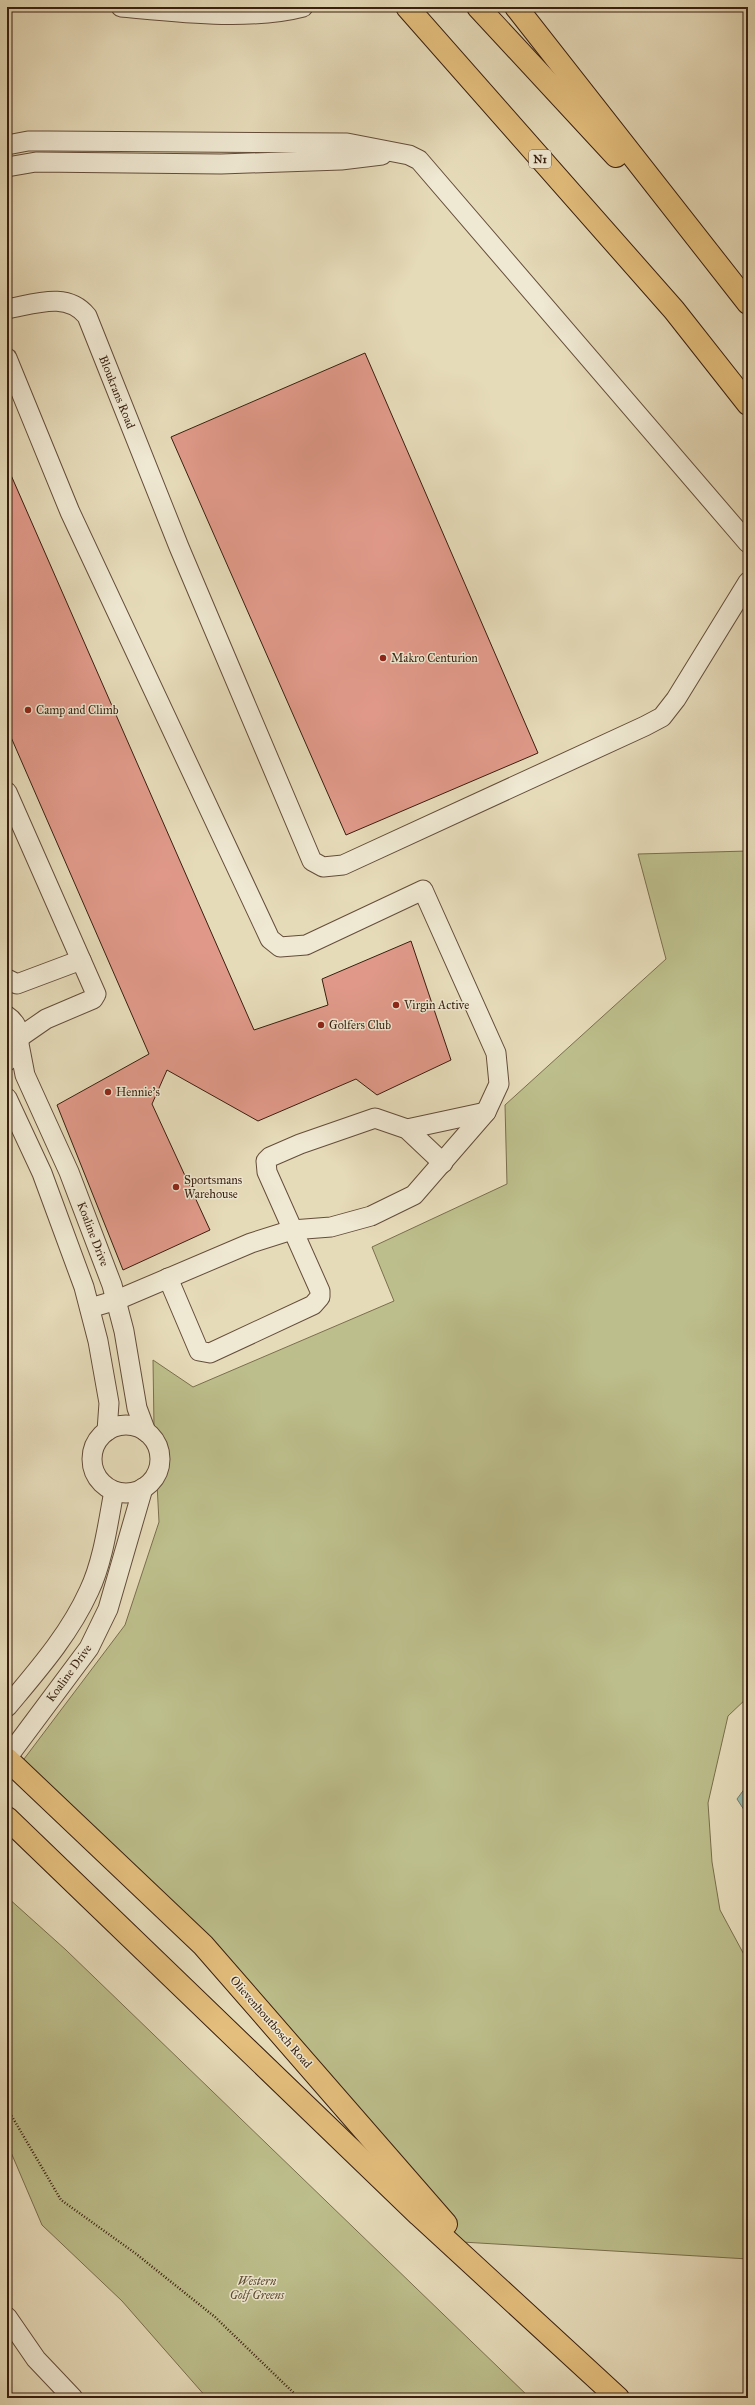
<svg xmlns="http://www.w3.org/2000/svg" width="755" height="2405" font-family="'IM FELL Great Primer',serif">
<rect width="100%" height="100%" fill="#e6dbb9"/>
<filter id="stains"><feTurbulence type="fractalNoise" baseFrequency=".005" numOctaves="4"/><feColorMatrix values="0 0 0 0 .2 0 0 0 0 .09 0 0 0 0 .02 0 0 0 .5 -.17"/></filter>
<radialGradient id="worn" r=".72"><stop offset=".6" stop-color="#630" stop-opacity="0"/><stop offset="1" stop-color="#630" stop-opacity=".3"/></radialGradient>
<g fill="#bcbe8b" stroke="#7a6e4d">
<polygon points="748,851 748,1697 728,1716 708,1803 712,1862 720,1910 748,1962 748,2259 462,2242 267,2018 18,1767 125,1625 159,1522 154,1426 153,1360 193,1387 394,1301 372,1247 507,1184 505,1105 666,959 638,854"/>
<polygon points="7,1897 66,1950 530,2398 207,2398 122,2301 42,2225 7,2143"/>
</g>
<polygon fill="#96bbad" stroke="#707c6e" points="748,1784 748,1816 737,1799"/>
<g fill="#e09989" stroke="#381e0f">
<polygon points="365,353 538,753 346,835 171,437"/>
<polygon points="7,466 254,1030 328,1005 322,979 411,941 451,1060 377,1095 356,1079 258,1121 167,1070 152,1104 210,1230 123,1270 57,1105 149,1054 7,728"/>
</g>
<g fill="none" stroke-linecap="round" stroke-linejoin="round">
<defs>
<g id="minor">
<path d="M121,7C176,12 250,21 303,7"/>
<polyline points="7,145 28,141 49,141 347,143 409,155 419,160 748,543"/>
<polyline points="7,167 36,162 221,164 341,160 382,155"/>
<path d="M7,309C35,304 67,291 87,316L179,547L312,861L323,867L343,865L645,726L662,717L676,699L748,582"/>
<polyline points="7,358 70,512 270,939 280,947 306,945 423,890 496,1053 499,1084 486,1112 414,1195 371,1216 331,1227 292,1230 251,1243 117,1300 90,1308"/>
<polyline points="7,792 96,994 93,999 46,1019 20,1037"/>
<polyline points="7,979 17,984 81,960"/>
<path d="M7,1016C23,1026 23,1051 7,1061"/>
<polyline points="19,1044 25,1075 69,1172 112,1285 124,1331 137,1408 146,1432"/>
<polyline points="7,1098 42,1173 84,1287 98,1341 109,1403 107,1431"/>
<polyline points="407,1129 486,1112"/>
<polyline points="168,1278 199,1351 210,1353 313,1305 320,1297 320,1291 267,1172 266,1161 270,1157 300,1144 375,1118 407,1129 443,1163"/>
<circle cx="126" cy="1459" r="34"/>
<path d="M7,1707C37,1671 69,1635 89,1591C103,1562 108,1523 114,1491"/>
<polyline points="7,1758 89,1648 108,1609 143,1488"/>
<polyline points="7,2317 36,2359 73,2398"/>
</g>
<g id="major">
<polyline points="7,1759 203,1945 446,2224"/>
<polyline points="7,1818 419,2215 618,2398"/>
</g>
<g id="highway">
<polyline points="407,7 674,310 748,404"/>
<polyline points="478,7 616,156"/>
<polyline points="516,7 748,303"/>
</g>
</defs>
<use href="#minor" stroke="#644d3a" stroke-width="21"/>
<use href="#major" stroke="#381e0f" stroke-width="24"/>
<use href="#highway" stroke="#381e0f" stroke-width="24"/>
<polyline stroke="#381e0f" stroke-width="2.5" stroke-dasharray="1 2" stroke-linecap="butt" points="7,2108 61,2200 135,2253 215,2317 299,2398"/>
<use href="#minor" stroke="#efe8d2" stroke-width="19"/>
<use href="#major" stroke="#e3be7c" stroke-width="22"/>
<use href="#highway" stroke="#e3be7c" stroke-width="22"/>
</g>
<g fill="#8f2418" stroke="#efe8d2" stroke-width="1.5">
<circle cx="383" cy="658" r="4"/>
<circle cx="28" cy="710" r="4"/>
<circle cx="396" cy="1005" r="4"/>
<circle cx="321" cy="1025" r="4"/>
<circle cx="108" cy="1092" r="4"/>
<circle cx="176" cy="1187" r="4"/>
</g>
<g text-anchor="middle" stroke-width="3" stroke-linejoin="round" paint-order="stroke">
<rect fill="#efe8d2" stroke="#6f5b4a" stroke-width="1" x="529" y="150" width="22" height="18" rx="3"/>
<g font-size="11" font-weight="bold" fill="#381e0f">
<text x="540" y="163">N1</text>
</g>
<g font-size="12" fill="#381e0f" stroke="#efe8d2">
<text transform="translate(117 392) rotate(68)" y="4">Bloukrans Road</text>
<text transform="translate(93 1234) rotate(69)" y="4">Koaline Drive</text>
<text transform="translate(69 1673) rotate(-54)" y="4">Koaline Drive</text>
<text transform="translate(271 2022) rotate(49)" y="4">Olievenhoutbosch Road</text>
</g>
<g font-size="12" fill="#381e0f" stroke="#efe8d2" text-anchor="start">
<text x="391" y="662">Makro Centurion</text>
<text x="36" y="714">Camp and Climb</text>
<text x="404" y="1009">Virgin Active</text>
<text x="329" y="1029">Golfers Club</text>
<text x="116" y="1096">Hennie's</text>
<text x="184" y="1184">Sportsmans<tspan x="184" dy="14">Warehouse</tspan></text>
</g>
<g font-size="12" font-style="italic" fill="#604e34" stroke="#efe8d2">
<text x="257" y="2285">Western<tspan x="257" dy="14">Golf Greens</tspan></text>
</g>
</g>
<rect width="755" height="2405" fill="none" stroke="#e6dbb9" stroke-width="24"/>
<rect x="8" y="8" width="739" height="2389" fill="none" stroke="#381e0f" stroke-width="2"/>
<rect x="12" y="12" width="731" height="2381" fill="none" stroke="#381e0f"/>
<rect width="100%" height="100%" filter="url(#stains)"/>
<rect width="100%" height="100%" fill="url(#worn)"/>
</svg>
